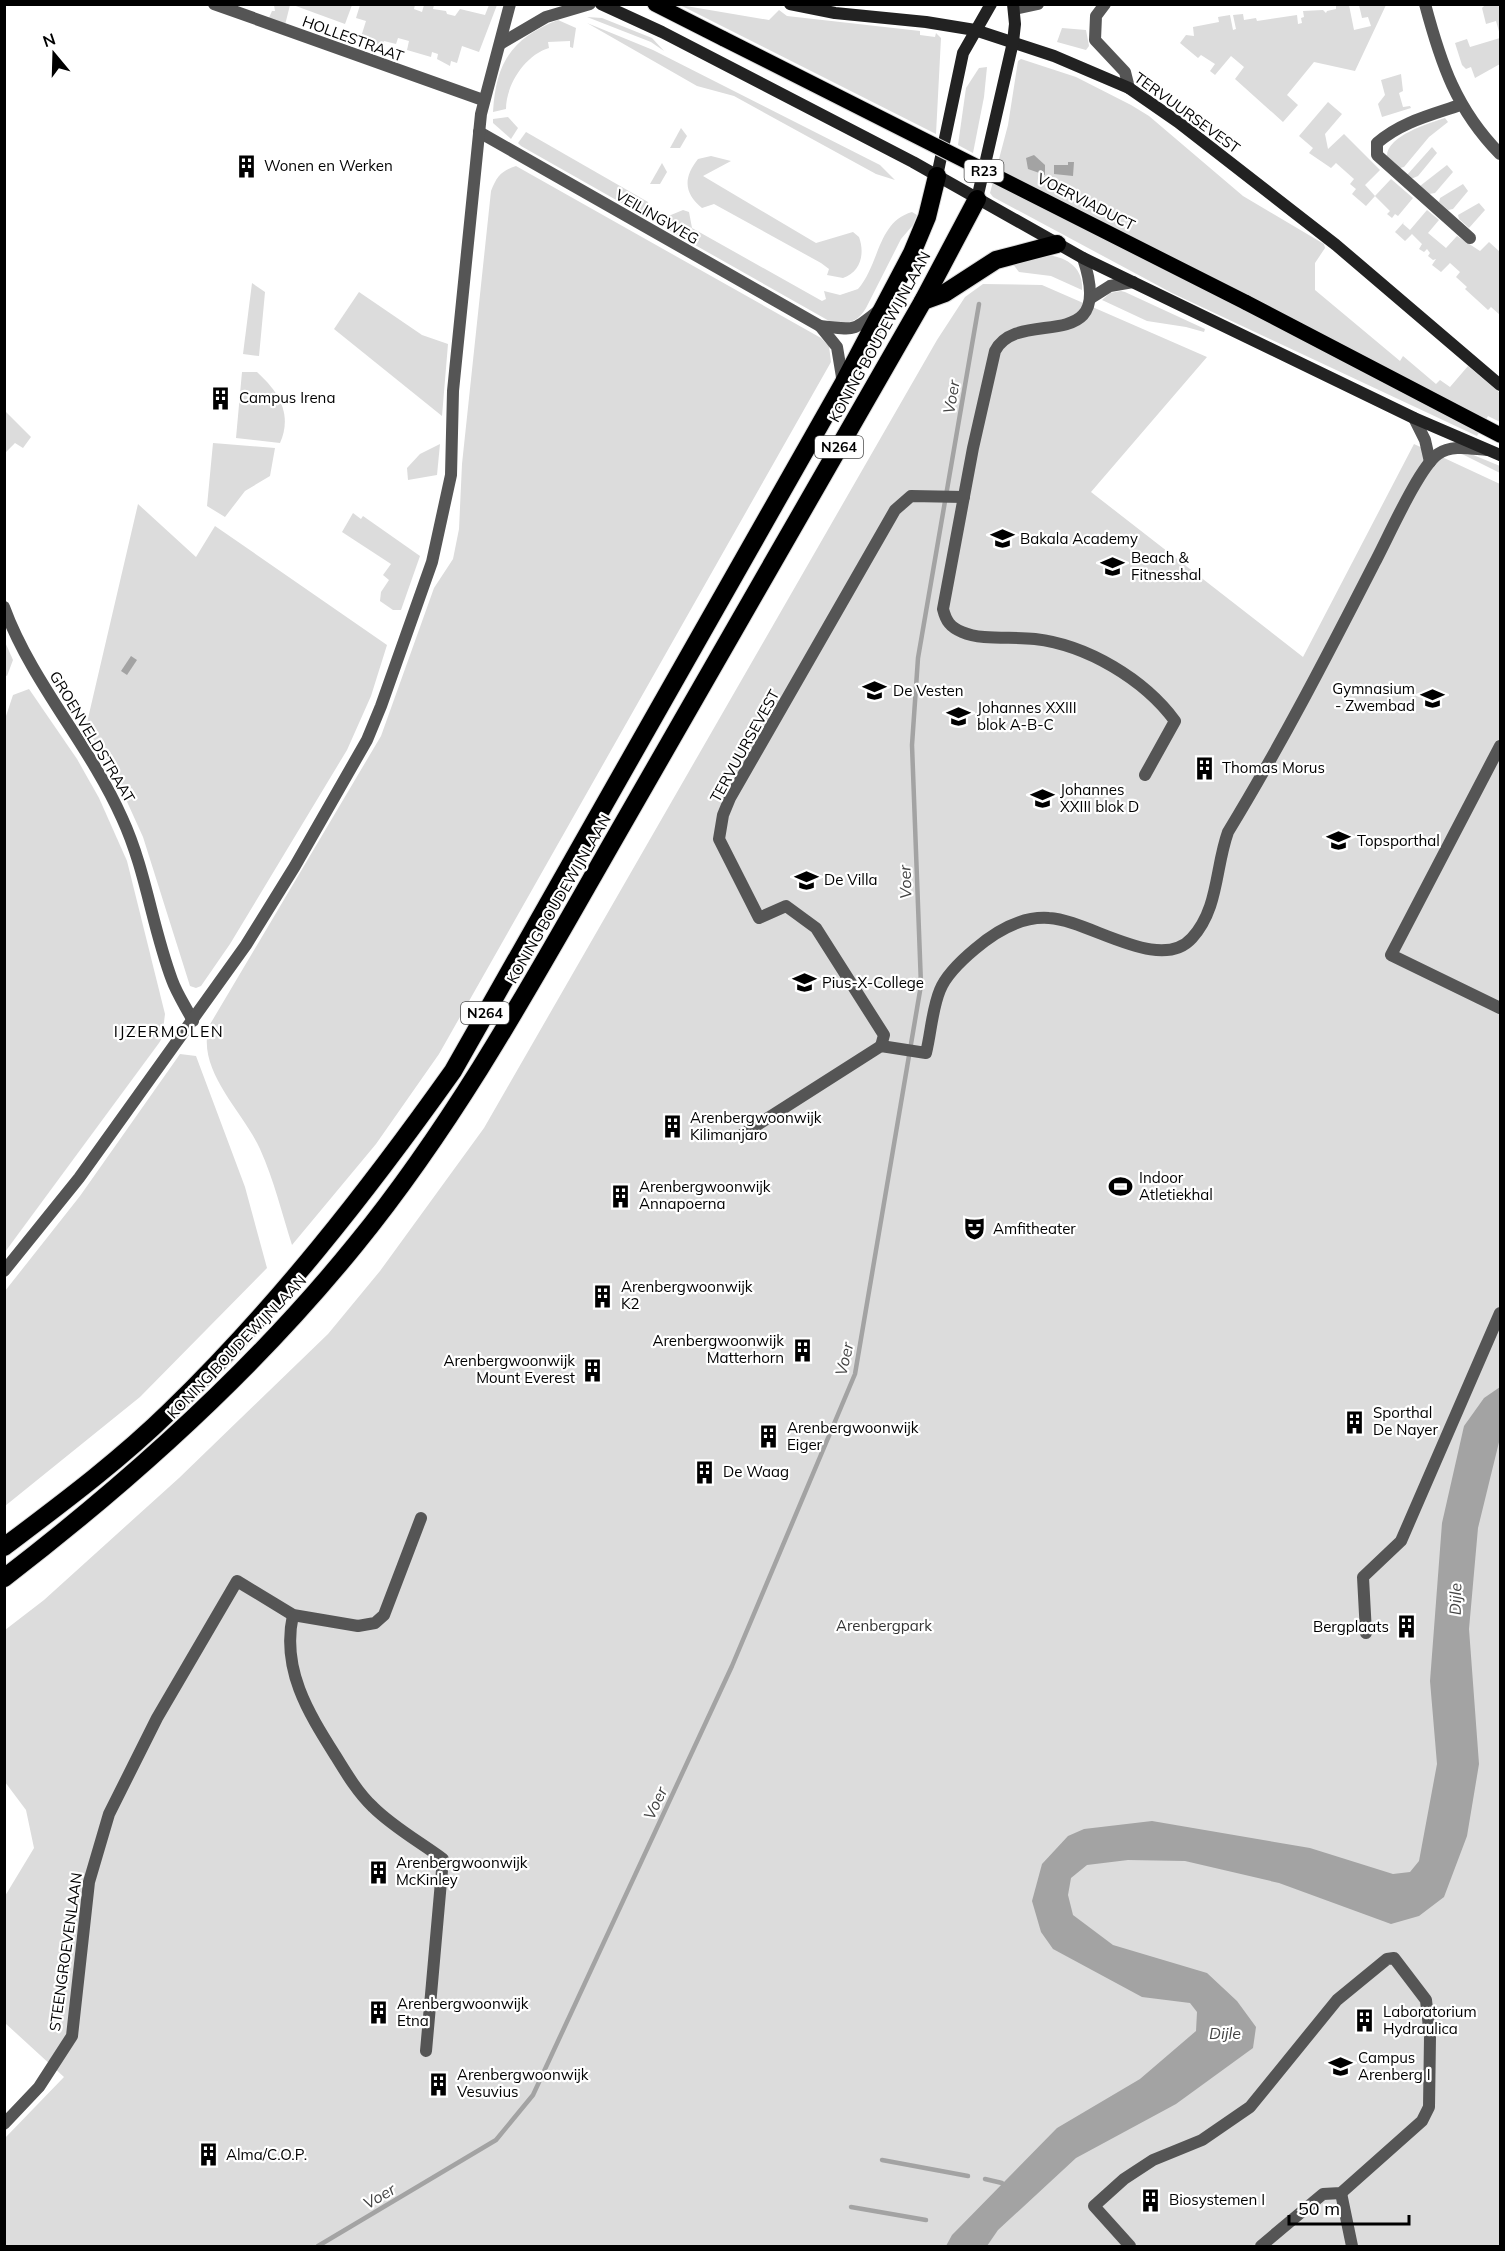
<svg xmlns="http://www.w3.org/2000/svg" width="1505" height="2251" font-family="Mulish,sans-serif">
<rect width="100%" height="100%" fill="#fff"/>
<g fill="#dcdcdc">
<polygon points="274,5 290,5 285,25 268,20 272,11 275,11"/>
<polygon points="293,5 352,5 345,24"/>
<polygon points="360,5 415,5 414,9 422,12 424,5 434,5 433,9 446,11 447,14 455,16 460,9 485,15 489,5 497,5 479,52 462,46 457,63 451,61 450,66 437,59 438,54 432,52 431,57 407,50 409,41 398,38 396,44 384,41 382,46 360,40 366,21 356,18"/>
<polygon points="680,5 769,20 779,10 787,16 920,31 920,35 935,37 936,33 941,38 936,134"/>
<polygon points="1336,5 1349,5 1354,30 1371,26 1368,17 1362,18 1359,5 1386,5 1355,71 1314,62 1287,95 1298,105 1283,122 1235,79 1244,67 1231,56 1215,75 1210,71 1215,64 1201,55 1198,58 1180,43 1186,35 1194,36 1193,27 1219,22 1218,17 1230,15 1233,30 1236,29 1233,15 1243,14 1244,20 1256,18 1257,21 1297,15 1298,24 1302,23 1301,18 1304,17 1303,11 1323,10 1326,13 1327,11 1336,9"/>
<polygon points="1485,5 1500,5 1500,35 1496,21 1486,24 1482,8"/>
<polygon points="587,17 602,18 652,38 664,51 651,42"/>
<path d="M558,20L576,28L573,48L570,47V41L548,42L549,48C525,55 506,85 506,109L493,112C496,62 512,38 558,20Z"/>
<polygon points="587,23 653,50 880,165 895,180 876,174 734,96 697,86"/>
<polygon points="1062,28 1086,30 1089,46 1086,50 1057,42"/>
<polygon points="1500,38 1500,64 1475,78 1471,67 1466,69 1462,65 1455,43 1467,39 1470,47"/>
<polygon points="1021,59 1076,77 1131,105 1149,116 1243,196 1324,244 1325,248 1315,263 1315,290 1400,361 1403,356 1436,384 1440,380 1450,387 1468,366 1500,393 1500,422 1488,416 1477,436 1172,293 993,197 990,193 1008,125 1018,61"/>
<polygon points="987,67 984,97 973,153 958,145 966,88 979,68"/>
<polygon points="1401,74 1403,91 1399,93 1403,107 1410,106 1411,108 1382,117 1378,104 1385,95 1381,80"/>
<polygon points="1328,102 1342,114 1325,134 1328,149 1344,134 1380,170 1365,185 1375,196 1391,179 1413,198 1398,216 1395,214 1392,218 1387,214 1390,211 1375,196 1366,206 1352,194 1356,189 1350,184 1354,179 1336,163 1331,168 1309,153 1313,148 1299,136"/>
<polygon points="508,117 518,128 511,139 493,123 493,119"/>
<path d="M1445,118L1448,122L1429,137L1404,167L1400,168L1387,156C1387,136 1429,123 1445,118Z"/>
<polygon points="681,128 687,136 680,148 670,148"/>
<polygon points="526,132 648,202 649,209 644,215 641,214 521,146 518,143"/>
<polygon points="1432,147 1437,153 1418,176 1411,179 1407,175"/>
<path d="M711,156L731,161L703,176L816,243L853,232L859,237C865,253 861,272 843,278L827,275L829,269L821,263L714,204L702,208C684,193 683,178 698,159Z"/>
<polygon points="662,163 667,172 660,184 650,184"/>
<polygon points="1447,165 1453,172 1435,193 1429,194 1420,186"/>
<path d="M516,166L821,338L829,346L831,362L439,1054L376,1144L292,1245C282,1214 274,1180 260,1149C243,1111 196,1071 209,1026L381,736L434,588L453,559L459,529L462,464L491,191C497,176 501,171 516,166Z"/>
<polygon points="1463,184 1468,191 1453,209 1448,210 1439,202 1440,198"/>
<polygon points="1479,203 1485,210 1469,228 1459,219 1458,215"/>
<path d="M683,210L689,212L692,228L822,301L826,299L824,291L840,295L858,289C880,264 877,222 912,212L917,215L913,225L901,239L866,308C857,323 848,324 831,322L665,228L666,217Z"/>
<polygon points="1427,210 1439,220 1428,233 1446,248 1457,236 1480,251 1489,242 1500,252 1500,315 1491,307 1488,310 1465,289 1467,287 1456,277 1460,272 1450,263 1441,272 1432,265 1436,259 1433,260 1428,256 1430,253 1427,249 1424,252 1419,249 1422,244 1412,234 1405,241 1395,232 1404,222 1403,224 1410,230"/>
<path d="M1045,255C1065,256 1084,267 1082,290L1051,276L1019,272L1012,263Z"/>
<polygon points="252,283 265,292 259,356 243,354"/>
<polygon points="983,284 1042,285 1207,357 1091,492 1303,657 1414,444 1500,484 1500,2246 5,2246 5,2138 64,2077 5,2023 5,1896 34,1848 26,1810 5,1782 5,1630 44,1600 179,1478 328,1334 380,1271 484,1128 937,340 965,297"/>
<polygon points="1121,291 1125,292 1205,329 1204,332 1186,327 1147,321 1102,300 1110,293"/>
<polygon points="359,292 422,335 448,344 442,416 334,329"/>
<path d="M242,372H257C278,391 293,414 280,443L236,438Z"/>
<polygon points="5,411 31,437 23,448 15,443 5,453"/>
<polygon points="213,443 275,448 270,476 245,491 225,517 207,506"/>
<polygon points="440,444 437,475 408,480 407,468 420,454"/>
<polygon points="1462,454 1471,454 1500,466 1500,473"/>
<polygon points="138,504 196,557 215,526 387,645 371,696 347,750 230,944 201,986 196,988 190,986 143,837 114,773 86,727"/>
<polygon points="353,513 361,519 363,516 420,556 401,610 393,610 380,601 381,592 389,580 383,575 391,564 342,532"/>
<polygon points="5,642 13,660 7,676 5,675"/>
<polygon points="29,689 77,759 99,798 127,861 165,1014 162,1038 159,1043 5,1252 5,719 13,695"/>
<polygon points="180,1054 196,1056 245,1187 267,1268 140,1397 5,1506 5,1291 80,1196"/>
</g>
<g fill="#a3a3a3">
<polygon points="1034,155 1045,165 1045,175 1028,169 1026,158"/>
<polygon points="1068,162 1074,162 1073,176 1054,174 1054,165 1068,165"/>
<polygon points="131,656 137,660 127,675 121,671"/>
<polygon points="1500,1387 1500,1438 1478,1528 1469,1629 1479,1764 1467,1836 1444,1897 1419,1916 1391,1924 1279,1883 1185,1861 1128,1860 1087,1865 1071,1878 1068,1895 1073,1915 1113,1945 1207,1973 1237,2001 1256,2027 1253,2048 1176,2104 1076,2158 998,2230 987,2246 946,2246 952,2235 1057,2128 1140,2079 1196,2031 1197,2012 1190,2003 1142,1997 1053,1949 1041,1932 1032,1901 1042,1864 1068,1836 1084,1829 1152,1821 1310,1848 1393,1874 1410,1872 1419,1861 1437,1764 1430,1681 1442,1523 1464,1426 1484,1398"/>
</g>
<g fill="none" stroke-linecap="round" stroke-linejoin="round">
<g stroke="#a3a3a3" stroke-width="4.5">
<polyline points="882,2160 968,2176"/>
<polyline points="985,2179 1002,2183"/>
<polyline points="851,2207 926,2220"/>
<polyline points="318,2246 496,2140 533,2095 732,1666 855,1374 921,985 912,745 918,658 979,304"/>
</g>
<defs>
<g id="primary">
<polyline points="655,4 724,39"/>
<polyline points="1245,302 1500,435"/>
</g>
<g id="highway">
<polyline points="923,301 945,293 996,260 1057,244"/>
<path d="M4,1547C61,1504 119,1461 170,1411C276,1308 367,1192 453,1071L843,384L912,253L927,217L937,176"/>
<path d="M4,1578C133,1479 254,1370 356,1244C457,1120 534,979 613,841C717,661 819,481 923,301L977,199"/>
</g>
</defs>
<use href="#primary" stroke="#dbdbdb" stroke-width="17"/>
<use href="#highway" stroke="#dbdbdb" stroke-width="20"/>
<g stroke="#555" stroke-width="12">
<polyline points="214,4 483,100"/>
<polyline points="1105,4 1096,16 1095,40 1125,72 1129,88"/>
<path d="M1425,4C1441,64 1456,109 1500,154"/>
<polyline points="1014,9 1038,4"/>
<polyline points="500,44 546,17 590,4"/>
<path d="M1460,105C1431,115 1401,122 1377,143V155L1470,238"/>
<path d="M479,132L820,326C854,329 850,334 879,310"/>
<path d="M1083,258C1117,360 1019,305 995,351L973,448L943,609C946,621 950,627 962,632C983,641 1013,636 1035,639C1087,645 1144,679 1175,721L1145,775"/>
<polyline points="1091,298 1110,286 1133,282"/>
<polyline points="820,326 837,347 843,383"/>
<polyline points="1414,418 1425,440 1430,462"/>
<path d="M4,607C32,683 89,744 122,818C146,870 152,927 172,980C177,994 186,1007 193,1021"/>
<polyline points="1500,746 1391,955 1500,1008"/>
<polyline points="881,1046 884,1035 816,928 786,906 759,918 719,839 723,815 730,798 895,510 911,496 964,497"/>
<path d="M740,1136L881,1046L926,1053C931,1033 932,1009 940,990C946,975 963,959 975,949C996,931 1022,916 1049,918C1089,920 1160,974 1192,938C1219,908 1215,868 1228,832C1281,745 1328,654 1374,564C1387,540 1419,467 1438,454C1452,444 1472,449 1487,450"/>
<polyline points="4,1271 79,1178 246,945 295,866 367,740 381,706 432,562 451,475 453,391 481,114 510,4"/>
<path d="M293,1615C281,1669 308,1712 335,1755C346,1773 358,1793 373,1807C393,1827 420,1842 443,1859L426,2051"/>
<polyline points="1366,1633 1363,1577 1401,1541 1500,1313"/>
<polyline points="4,2124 39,2087 72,2036 89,1882 109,1814 157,1718 237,1581 293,1615 358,1626 375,1623 384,1615 421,1518"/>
<polyline points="1341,2193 1352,2246"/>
<polyline points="1130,2246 1094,2206 1124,2179 1153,2160 1202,2140 1250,2107 1337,2000 1387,1959 1394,1958 1426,2000 1430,2037 1429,2107 1422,2121 1341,2193 1323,2194 1261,2246"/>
</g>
<g stroke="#222" stroke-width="12">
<polyline points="601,4 662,32 913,162 1083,258 1414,418 1500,455"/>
<polyline points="790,4 835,13 926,22 975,30 1054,56 1129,88 1178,122 1336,245 1500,385"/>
<polyline points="937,176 963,53 991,4"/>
<polyline points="977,199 1013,42 1015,24 1013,4"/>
</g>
<use href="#primary" stroke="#000" stroke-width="15"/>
<use href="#highway" stroke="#000" stroke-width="18"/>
<defs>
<polyline id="primary-bridge" points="724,39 1245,302"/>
</defs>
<use href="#primary-bridge" stroke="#dbdbdb" stroke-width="17" stroke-linecap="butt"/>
<use href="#primary-bridge" stroke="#000" stroke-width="15"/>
</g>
<defs>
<symbol id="building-bare" viewBox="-9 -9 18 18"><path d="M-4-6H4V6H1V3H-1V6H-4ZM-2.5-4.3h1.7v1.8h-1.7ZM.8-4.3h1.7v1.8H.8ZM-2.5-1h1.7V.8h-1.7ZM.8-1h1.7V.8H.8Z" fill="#000" stroke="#fff" stroke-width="2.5" paint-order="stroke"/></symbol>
<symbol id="university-bare" viewBox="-9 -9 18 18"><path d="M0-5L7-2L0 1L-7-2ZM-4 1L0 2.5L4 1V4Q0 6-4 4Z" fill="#000" stroke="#fff" stroke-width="2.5" paint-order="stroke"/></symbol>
<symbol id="school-bare" viewBox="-9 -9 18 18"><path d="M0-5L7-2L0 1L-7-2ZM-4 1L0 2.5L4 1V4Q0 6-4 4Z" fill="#000" stroke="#fff" stroke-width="2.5" paint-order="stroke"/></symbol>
<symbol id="stadium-bare" viewBox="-9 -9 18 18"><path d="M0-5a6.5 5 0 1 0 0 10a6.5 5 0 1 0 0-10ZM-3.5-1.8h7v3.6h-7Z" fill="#000" stroke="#fff" stroke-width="2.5" paint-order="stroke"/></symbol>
<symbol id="theatre-bare" viewBox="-9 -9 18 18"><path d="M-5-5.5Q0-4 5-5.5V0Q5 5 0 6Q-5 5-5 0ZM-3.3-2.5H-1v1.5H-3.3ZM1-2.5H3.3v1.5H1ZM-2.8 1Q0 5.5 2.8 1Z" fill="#000" stroke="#fff" stroke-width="2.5" paint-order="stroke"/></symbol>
</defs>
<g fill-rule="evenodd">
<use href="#building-bare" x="230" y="150" width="33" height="33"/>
<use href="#building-bare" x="204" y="382" width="33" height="33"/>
<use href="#university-bare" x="986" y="522" width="33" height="33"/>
<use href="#university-bare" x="1096" y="550" width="33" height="33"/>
<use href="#university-bare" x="858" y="674" width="33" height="33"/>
<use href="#university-bare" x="1416" y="682" width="33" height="33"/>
<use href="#university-bare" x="942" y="700" width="33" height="33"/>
<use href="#building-bare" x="1188" y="752" width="33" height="33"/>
<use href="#university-bare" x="1026" y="782" width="33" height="33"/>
<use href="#university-bare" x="1322" y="824" width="33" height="33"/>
<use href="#school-bare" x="790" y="864" width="33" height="33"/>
<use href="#university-bare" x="788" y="966" width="33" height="33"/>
<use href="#building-bare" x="656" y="1110" width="33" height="33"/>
<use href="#stadium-bare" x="1104" y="1170" width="33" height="33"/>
<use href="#building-bare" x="604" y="1180" width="33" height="33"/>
<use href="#theatre-bare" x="958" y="1212" width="33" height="33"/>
<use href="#building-bare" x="586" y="1280" width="33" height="33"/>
<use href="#building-bare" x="786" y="1334" width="33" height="33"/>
<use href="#building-bare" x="576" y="1354" width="33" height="33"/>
<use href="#building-bare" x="1338" y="1406" width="33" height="33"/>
<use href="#building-bare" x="752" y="1420" width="33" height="33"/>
<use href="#building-bare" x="688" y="1456" width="33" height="33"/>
<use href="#building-bare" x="1390" y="1610" width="33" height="33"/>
<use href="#building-bare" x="362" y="1856" width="33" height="33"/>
<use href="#building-bare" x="362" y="1996" width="33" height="33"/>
<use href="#building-bare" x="1348" y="2004" width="33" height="33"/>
<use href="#university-bare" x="1324" y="2050" width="33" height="33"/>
<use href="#building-bare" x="422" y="2068" width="33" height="33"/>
<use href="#building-bare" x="192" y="2138" width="33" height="33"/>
<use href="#building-bare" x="1134" y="2184" width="33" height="33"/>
</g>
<g text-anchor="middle" stroke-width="4.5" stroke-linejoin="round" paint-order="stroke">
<g fill="#fff" stroke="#4c4c4c" stroke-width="1.5">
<rect x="964.5" y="160" width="39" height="22" rx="4.5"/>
<rect x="815" y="436" width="48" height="22" rx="4.5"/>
<rect x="461" y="1002" width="48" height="22" rx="4.5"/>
</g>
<g font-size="14" font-weight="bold" fill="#000">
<text x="984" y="176">R23</text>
<text x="839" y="452">N264</text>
<text x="485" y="1018">N264</text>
</g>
<g font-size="15" fill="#000" stroke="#fff">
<text transform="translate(353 39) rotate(20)" y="5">HOLLESTRAAT</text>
<text transform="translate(1187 113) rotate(36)" y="5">TERVUURSEVEST</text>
<text transform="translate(1086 202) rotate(27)" y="5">VOERVIADUCT</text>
<text transform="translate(657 217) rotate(30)" y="5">VEILINGWEG</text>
<text transform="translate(880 337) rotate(-61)" y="5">KONING BOUDEWIJNLAAN</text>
<text transform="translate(92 737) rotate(59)" y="5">GROENVELDSTRAAT</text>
<text transform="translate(745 746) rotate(-61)" y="5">TERVUURSEVEST</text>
<text transform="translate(559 899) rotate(-60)" y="5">KONING BOUDEWIJNLAAN</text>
<text transform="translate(237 1347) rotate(-46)" y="5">KONING BOUDEWIJNLAAN</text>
<text transform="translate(66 1952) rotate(-82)" y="5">STEENGROEVENLAAN</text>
</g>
<g font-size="15" fill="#000" stroke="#fff" text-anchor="start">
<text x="264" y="171">Wonen en Werken</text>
<text x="239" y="403">Campus Irena</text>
<text x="1020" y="544">Bakala Academy</text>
<text x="1131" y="563">Beach &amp;<tspan x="1131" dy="17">Fitnesshal</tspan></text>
<text x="1415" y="694" text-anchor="end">Gymnasium<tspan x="1415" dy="17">- Zwembad</tspan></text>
<text x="893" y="696">De Vesten</text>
<text x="977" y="713">Johannes XXIII<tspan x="977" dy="17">blok A-B-C</tspan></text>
<text x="1222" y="773">Thomas Morus</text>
<text x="1060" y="795">Johannes<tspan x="1060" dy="17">XXIII blok D</tspan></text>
<text x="1357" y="846">Topsporthal</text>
<text x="824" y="885">De Villa</text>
<text x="822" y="988">Pius-X-College</text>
<text x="690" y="1123">Arenbergwoonwijk<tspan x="690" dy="17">Kilimanjaro</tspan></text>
<text x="1139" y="1183">Indoor<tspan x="1139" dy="17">Atletiekhal</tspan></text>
<text x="639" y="1192">Arenbergwoonwijk<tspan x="639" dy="17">Annapoerna</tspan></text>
<text x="993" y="1234">Amfitheater</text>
<text x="621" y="1292">Arenbergwoonwijk<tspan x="621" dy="17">K2</tspan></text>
<text x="784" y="1346" text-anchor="end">Arenbergwoonwijk<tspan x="784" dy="17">Matterhorn</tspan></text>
<text x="575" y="1366" text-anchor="end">Arenbergwoonwijk<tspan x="575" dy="17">Mount Everest</tspan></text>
<text x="1373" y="1418">Sporthal<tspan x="1373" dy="17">De Nayer</tspan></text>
<text x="787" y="1433">Arenbergwoonwijk<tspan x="787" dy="17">Eiger</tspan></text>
<text x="723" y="1477">De Waag</text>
<text x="1389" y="1632" text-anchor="end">Bergplaats</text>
<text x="396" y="1868">Arenbergwoonwijk<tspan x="396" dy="17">McKinley</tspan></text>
<text x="397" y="2009">Arenbergwoonwijk<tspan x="397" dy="17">Etna</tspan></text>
<text x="1383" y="2017">Laboratorium<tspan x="1383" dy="17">Hydraulica</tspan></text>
<text x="1358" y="2063">Campus<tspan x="1358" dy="17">Arenberg I</tspan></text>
<text x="457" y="2080">Arenbergwoonwijk<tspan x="457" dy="17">Vesuvius</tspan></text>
<text x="226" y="2160">Alma/C.O.P.</text>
<text x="1169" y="2205">Biosystemen I</text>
</g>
<g font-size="15" fill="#333" stroke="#fff">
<text x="884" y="1631">Arenbergpark</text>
</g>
<g font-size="16" font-style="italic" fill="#444" stroke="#fff">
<text transform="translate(951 397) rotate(-80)" y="6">Voer</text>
<text transform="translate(905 882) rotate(-92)" y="6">Voer</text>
<text transform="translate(844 1359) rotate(-77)" y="6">Voer</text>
<text transform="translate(1455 1599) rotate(-89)" y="6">Dijle</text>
<text transform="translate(655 1803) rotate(-65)" y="6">Voer</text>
<text x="1225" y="2039">Dijle</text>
<text transform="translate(379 2196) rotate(-31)" y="6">Voer</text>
</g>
<g font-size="16" letter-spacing="1.5" fill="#000" stroke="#fff">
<text x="169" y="1037">IJZERMOLEN</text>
</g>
</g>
<rect width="1505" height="2251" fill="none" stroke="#000000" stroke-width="12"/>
<g transform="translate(54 54) rotate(341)" stroke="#ffffff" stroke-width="4.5" paint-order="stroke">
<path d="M0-4.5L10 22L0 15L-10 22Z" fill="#000000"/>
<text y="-9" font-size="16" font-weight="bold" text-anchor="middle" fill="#000000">N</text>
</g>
<path d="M1289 2215v9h120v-9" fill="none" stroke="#000000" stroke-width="3"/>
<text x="1298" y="2215" font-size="18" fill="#000000" stroke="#ffffff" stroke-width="4.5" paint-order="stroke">50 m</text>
</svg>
